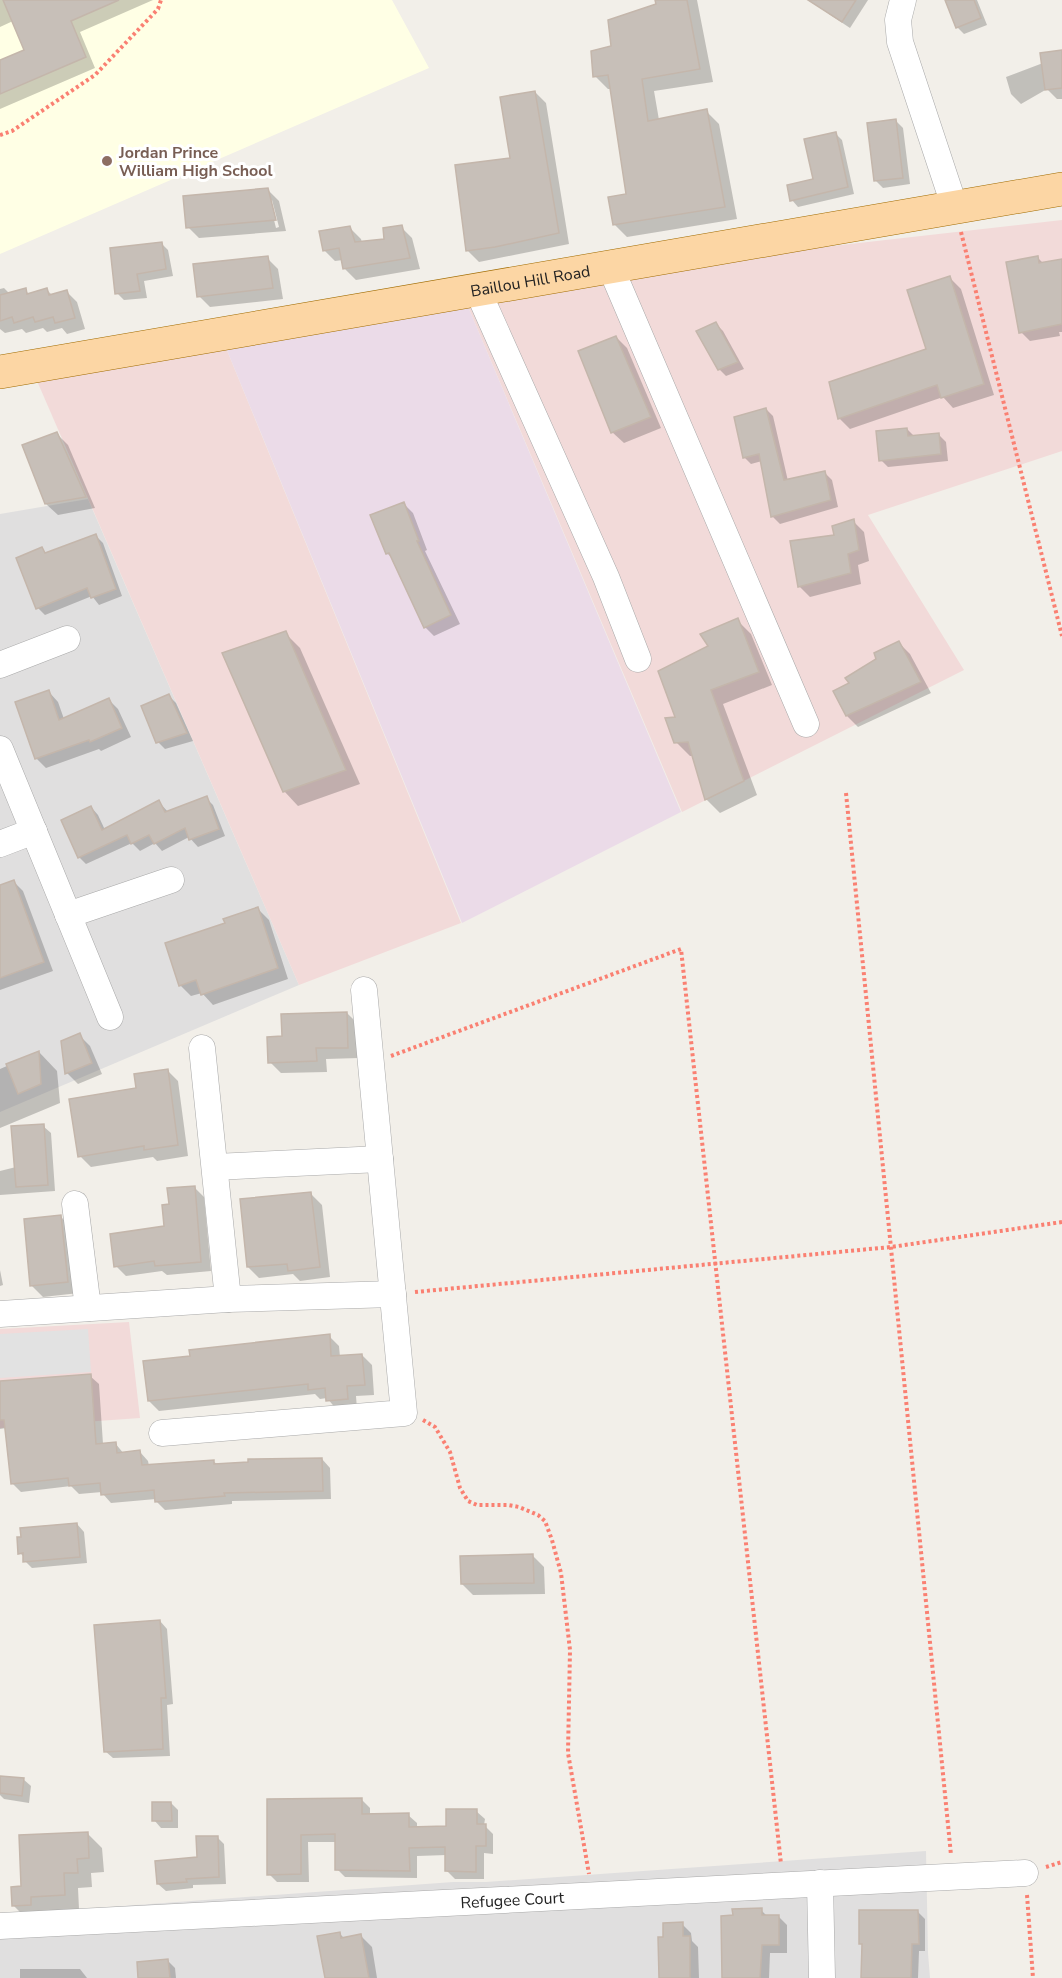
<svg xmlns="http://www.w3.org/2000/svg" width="1062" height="1978" font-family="'Nunito Sans',sans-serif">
<rect width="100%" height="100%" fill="#f2efe9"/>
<g fill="#e0dfdf">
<polygon points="88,499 299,985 0,1112 0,514"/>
<polygon points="926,1851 928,1953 930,1978 0,1978 0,1915 453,1882 486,1882"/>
</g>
<g fill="#f2dad9">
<polygon points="1062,220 1062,451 868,515 964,670 682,812 466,302 710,260"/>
<polygon points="224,343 461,923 299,985 34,374"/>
<polygon points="129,1322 140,1418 0,1428 0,1329"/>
</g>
<polygon fill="#ebdbe8" points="466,302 681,812 462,923 224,343"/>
<polygon fill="#ffffe5" points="0,0 392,0 429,68 0,254"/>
<polygon fill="#e2e2e2" points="88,1329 91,1372 0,1378 0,1334"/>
<g fill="#0003" fill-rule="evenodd">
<polygon points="0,0 153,0 80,32 95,68 0,109 0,62 26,51 13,21 0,27"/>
<polygon points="657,0 697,0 713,82 654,91 659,120 706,111 719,124 737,219 627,237 614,224 628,195 612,89 608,89 595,76 613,48 658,5"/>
<polygon points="826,0 868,0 850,28 829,14 821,7"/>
<polygon points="947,0 977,0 987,25 964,34 957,27"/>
<polygon points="1062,51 1062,99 1057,99 1047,89 1021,104 1011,94 1006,77 1043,63"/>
<polygon points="535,92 546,103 569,244 479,262 468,251 512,159"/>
<polygon points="896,121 903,128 910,184 883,188 876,181"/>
<polygon points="835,133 842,140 854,194 798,207 792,200 815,180"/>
<path d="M268,190L279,201L286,231L199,238L188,227ZM269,200H272L279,227L276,228Z"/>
<polygon points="401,227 412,238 420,269 356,280 345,269 343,260 335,261 324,250 350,228 361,239 362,243 386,240"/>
<polygon points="161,243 168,250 173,276 144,281 147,298 124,300 117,293"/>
<polygon points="267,258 278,269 283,299 210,307 199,296"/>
<polygon points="1038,258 1044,264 1062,260 1062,332 1059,332 1060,336 1030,341 1021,332"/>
<polygon points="950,278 961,289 994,395 953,408 943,397 850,429 839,418 928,350"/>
<polygon points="4,288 10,294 25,290 30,295 47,290 52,295 66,291 77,302 85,329 67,334 62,328 47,332 43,328 26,333 22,329 5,333 0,329 0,289"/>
<polygon points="716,324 723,331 744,369 726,376 719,369"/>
<polygon points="616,337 627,348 661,428 624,443 612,432"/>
<polygon points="766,409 773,416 788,481 825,473 832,480 838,507 780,524 773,517 762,461 751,464 744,457"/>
<polygon points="907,429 915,437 938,434 946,442 948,461 888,467 881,460"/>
<polygon points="57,434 68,445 95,508 58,515 46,504"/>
<polygon points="403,503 413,513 427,550 425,551 460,624 434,636 425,627 394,560 387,553"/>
<polygon points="853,521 864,532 869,561 858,565 861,584 810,597 799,586 836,536"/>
<polygon points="96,536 103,543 122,596 99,605 92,596 45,615 38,608 42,549 47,554"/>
<polygon points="737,620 751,634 772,685 723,704 757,795 720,813 706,799 693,756 690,756 676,742 677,718 710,647"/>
<polygon points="285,633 300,648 360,784 298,806 284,791"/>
<polygon points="899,643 910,654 931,693 858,727 847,716 852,683"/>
<polygon points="49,692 58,702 64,719 109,700 118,709 131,737 101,751 99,749 46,768 36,758"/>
<polygon points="169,696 176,703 193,741 165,749 158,742"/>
<polygon points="206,798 213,805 225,836 198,847 189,837 162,851 155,843 140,851 132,843 86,864 79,857 91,807 98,815 105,830 159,802 168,812"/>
<polygon points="14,882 23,891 53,971 0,990 0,887"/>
<polygon points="258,909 269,920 288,979 213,1005 202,993 191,996 180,985 227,924"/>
<polygon points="347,1013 358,1024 359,1058 326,1059 327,1072 281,1073 270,1062"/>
<polygon points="79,1035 90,1046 102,1074 78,1084 67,1073"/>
<polygon points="39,1052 57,1071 60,1103 0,1128 0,1069"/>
<polygon points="167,1070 178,1081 188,1156 157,1161 153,1157 91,1167 80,1156 137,1090"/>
<polygon points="43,1126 51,1133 55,1191 0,1195 0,1171 16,1167"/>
<polygon points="194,1187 204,1197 211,1271 167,1275 162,1271 126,1276 116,1266 166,1227 170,1206"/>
<polygon points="311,1194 322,1205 330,1277 300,1281 293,1274 259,1278 248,1267"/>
<polygon points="61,1217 72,1228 79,1293 43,1297 32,1286"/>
<polygon points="0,1270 3,1285 0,1286"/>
<polygon points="329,1336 339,1346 340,1357 362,1355 372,1365 374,1395 356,1396 357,1409 337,1410 327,1398 320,1399 315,1394 159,1411 149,1401 191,1357"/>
<polygon points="90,1376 99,1384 103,1444 115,1443 124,1454 140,1452 148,1461 149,1466 213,1461 218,1465 322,1459 330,1468 331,1499 232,1501 232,1504 165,1510 156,1501 156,1499 111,1503 103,1494 102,1492 79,1494 71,1486 21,1492 12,1483 6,1428 0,1429 0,1382"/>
<polygon points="77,1524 84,1532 87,1563 32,1568 25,1561 24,1557 20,1553"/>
<polygon points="533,1556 544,1567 545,1594 473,1595 462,1584"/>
<polygon points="160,1621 167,1629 173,1704 167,1705 170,1756 113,1758 105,1751"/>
<polygon points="0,1778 23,1779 31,1786 29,1803 4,1799 0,1795"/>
<polygon points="362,1800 370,1808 370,1815 408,1815 417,1823 417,1828 447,1828 476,1811 485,1819 484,1825 493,1834 493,1854 484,1853 484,1879 455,1879 447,1871 447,1855 417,1856 417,1878 345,1877 337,1869 337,1842 308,1842 309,1882 277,1882 269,1874 268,1801"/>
<polygon points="171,1803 178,1810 178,1828 161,1828 154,1820"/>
<polygon points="88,1834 102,1848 104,1872 91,1873 92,1887 78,1888 79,1909 45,1911 45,1919 28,1920 13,1905 23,1888"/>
<polygon points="217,1837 224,1844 226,1884 193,1885 193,1888 166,1891 158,1884 199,1859"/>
<polygon points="761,1910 768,1917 778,1916 787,1925 787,1953 770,1953 769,1978 723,1978"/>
<polygon points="918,1912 925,1919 925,1951 919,1951 918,1978 862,1978 863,1946 861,1943"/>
<polygon points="682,1924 691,1933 692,1941 698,1947 699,1978 660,1978 665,1938"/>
<polygon points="340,1934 345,1939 361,1936 372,1947 377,1978 326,1978"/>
<polygon points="168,1961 175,1968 176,1978 140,1978"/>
<polygon points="20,1969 80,1969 87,1978 20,1978"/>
</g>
<g fill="#c7bfb8" stroke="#c4b6ab" stroke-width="1.5">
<polygon points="3,0 119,0 71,21 86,57 0,94 0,60 24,50"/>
<polygon points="655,0 687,0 700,69 642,79 648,121 707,109 725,207 613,225 608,197 626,194 608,75 593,77 591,51 611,46 608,20 656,4"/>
<polygon points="808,0 856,0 842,22"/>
<polygon points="945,0 974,0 981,18 956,28"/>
<polygon points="1062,50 1062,88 1045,90 1040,53"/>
<polygon points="535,91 559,233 495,247 466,251 455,165 510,158 500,97"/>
<polygon points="896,119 903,178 874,181 867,123"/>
<polygon points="836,132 848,187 790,201 787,185 813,179 804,139"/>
<polygon points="268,188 276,220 186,228 183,196"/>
<polygon points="402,225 410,258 343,269 339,248 323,251 319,231 350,226 355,242 384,239 383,228"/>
<polygon points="162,242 166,269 137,274 140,291 115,294 110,248"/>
<polygon points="268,256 273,288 197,297 193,264"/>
<polygon points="1038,256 1039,263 1062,259 1062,324 1019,333 1006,262"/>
<polygon points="950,276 984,384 941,398 937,385 838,419 829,382 926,349 907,290"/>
<polygon points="26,288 27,294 47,288 49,295 67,290 75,318 55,323 53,317 35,322 33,317 14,323 12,317 0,321 0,295"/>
<polygon points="716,322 738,362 718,370 696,331"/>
<polygon points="616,336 651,417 611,433 578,351"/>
<polygon points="766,408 784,480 825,471 831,500 771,517 759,454 743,458 734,417"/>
<polygon points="907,428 908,436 939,433 941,454 879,461 876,431"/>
<polygon points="57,432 86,497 45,504 22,445"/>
<polygon points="404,502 419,541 417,541 451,615 424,628 389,553 386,554 370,515"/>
<polygon points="854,519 859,550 848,554 851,573 798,587 790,541 834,535 832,526"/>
<polygon points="96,534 116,589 91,598 87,588 36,609 16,558 42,547 45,553"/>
<polygon points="738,618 759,672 711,690 744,781 705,800 688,742 674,743 665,718 675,717 658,671 708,646 700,634"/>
<polygon points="286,631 346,770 283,792 222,653"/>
<polygon points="899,641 921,682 846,716 833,691 849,683 845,678 876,659 874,653"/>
<polygon points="49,690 59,720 109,698 122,728 90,742 89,740 35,759 15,702"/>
<polygon points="169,694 187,733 156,743 141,706"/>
<polygon points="207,796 219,829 189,840 185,828 154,844 149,835 131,844 127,835 78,858 61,820 91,806 102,830 159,800 165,812"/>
<polygon points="14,880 44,962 0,978 0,885"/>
<polygon points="258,907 278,968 201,995 196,980 179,986 165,943 225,923 223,919"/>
<polygon points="347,1012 348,1048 316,1048 317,1061 268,1063 267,1037 282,1036 281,1014"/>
<polygon points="80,1033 92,1063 65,1074 61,1041"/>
<polygon points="39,1051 41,1084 18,1094 6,1064"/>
<polygon points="168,1069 178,1145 144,1150 144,1146 78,1157 69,1099 136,1088 134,1074"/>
<polygon points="44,1124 48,1185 16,1187 11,1126"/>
<polygon points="195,1186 201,1262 155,1266 154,1261 114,1267 110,1234 164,1226 162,1205 169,1204 167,1188"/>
<polygon points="311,1192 320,1267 288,1271 287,1264 247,1267 240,1199"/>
<polygon points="61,1215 68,1282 30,1286 24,1219"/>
<polygon points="330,1334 331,1356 362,1354 365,1385 347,1386 348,1399 326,1401 325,1388 308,1390 308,1384 148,1401 143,1361 190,1356 189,1350"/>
<polygon points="91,1374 96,1444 116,1442 117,1453 140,1450 142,1465 214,1460 214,1464 248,1462 248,1459 322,1458 323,1491 224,1493 225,1496 155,1502 154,1490 101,1495 100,1483 69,1486 68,1478 11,1484 4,1420 0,1420 0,1381"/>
<polygon points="77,1523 80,1557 23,1562 23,1553 18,1554 17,1537 21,1537 20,1528"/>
<polygon points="533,1554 534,1583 461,1584 460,1556"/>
<polygon points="160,1620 166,1698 161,1698 163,1749 104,1752 94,1625"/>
<polygon points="0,1776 24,1778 22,1796 0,1793"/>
<polygon points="362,1798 362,1814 409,1813 409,1827 446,1826 446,1809 477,1809 477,1824 486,1824 486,1846 476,1846 476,1872 445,1871 445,1847 409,1848 410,1871 335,1870 335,1834 301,1835 301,1874 267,1875 267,1799"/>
<polygon points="152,1802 171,1802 172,1821 152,1821"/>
<polygon points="88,1832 89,1858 77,1859 78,1873 64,1873 65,1895 31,1897 31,1905 12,1906 11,1887 21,1886 19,1835"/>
<polygon points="196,1836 218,1836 219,1877 186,1879 187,1882 157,1884 155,1861 197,1857"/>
<polygon points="762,1908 762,1915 779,1915 779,1945 762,1945 760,1978 722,1978 721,1916 733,1915 732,1909"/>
<polygon points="859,1910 918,1910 919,1944 912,1944 911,1978 861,1978 862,1944 859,1944"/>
<polygon points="683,1922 683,1936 690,1936 690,1978 659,1978 658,1937 663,1937 663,1923"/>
<polygon points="340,1932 341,1938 361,1934 369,1978 325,1978 317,1936"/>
<polygon points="168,1959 170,1978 138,1978 137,1962"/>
</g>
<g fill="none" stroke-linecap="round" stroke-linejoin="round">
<defs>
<g id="minor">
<polyline points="903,0 898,20 900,42 955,208"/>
<polyline points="610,266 806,724"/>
<polyline points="477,289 606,577 638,659"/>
<polyline points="0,665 67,639"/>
<polyline points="0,749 110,1017"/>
<polyline points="0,844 34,831"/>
<polyline points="68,915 171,880"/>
<polyline points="202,1048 228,1299"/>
<polyline points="215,1167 380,1159"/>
<polyline points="75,1204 88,1308"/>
<polyline points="0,1314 228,1299 393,1294"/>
<polyline points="162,1433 404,1413 364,990"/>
<polyline points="820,1883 822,1978"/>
<path id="s1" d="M0,1926L1025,1873"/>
</g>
<g id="major">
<path id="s2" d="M0,372L1062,189"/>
</g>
</defs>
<use href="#minor" stroke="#a9a9a9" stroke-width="27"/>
<use href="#major" stroke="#a06b00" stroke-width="34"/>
<g stroke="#fa8072" stroke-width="4" stroke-dasharray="3 3" stroke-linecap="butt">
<polyline points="0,135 12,131 95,75 158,9 161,0"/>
<polyline points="961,232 1062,636"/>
<polyline points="846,793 951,1855"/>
<polyline points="391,1056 681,949 781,1864"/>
<polyline points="415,1292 891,1247 1062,1222"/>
<polyline points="423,1420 435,1427 450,1452 460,1488 468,1501 477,1505 508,1505 519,1507 538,1515 545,1521 552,1540 561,1573 570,1650 568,1753 589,1874"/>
<polyline points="1046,1867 1062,1862"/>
<polyline points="1027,1895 1033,1978"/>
</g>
<use href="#minor" stroke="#fff" stroke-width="26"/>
<use href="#major" stroke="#fcd6a4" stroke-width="33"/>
</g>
<circle fill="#8d6e63" stroke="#fff" stroke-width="2" cx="107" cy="161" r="6"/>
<g text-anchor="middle" stroke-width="6" stroke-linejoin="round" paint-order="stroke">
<g font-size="16" font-weight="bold" fill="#785e54" stroke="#fff" text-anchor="start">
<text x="119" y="158">Jordan Prince<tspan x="119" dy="18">William High School</tspan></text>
</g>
<g font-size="16" fill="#222" stroke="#fff">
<text dy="6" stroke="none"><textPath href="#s2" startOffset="538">Baillou Hill Road</textPath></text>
<text dy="6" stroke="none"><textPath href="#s1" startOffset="513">Refugee Court</textPath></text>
</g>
</g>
</svg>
